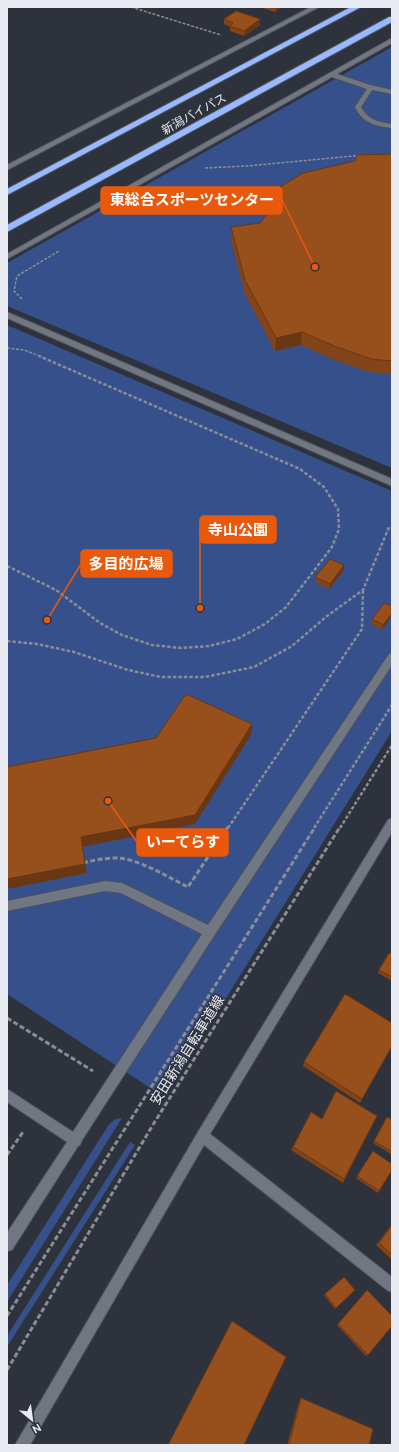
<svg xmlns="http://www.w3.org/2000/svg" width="399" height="1452" font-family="Ubuntu,'Noto Sans JP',sans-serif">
<rect width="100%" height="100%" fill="#2d323c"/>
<g fill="#36508b">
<polygon points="392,47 392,468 7,306 7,263"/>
<polygon points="7,325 392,491 392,731 169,1090 165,1088 161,1095 7,994"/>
<polygon points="122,1118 7,1302 7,1285 108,1126 115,1119"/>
<polygon points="130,1142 135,1145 7,1347 7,1336"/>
</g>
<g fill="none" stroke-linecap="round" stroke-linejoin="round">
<defs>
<g id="minor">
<polygon points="311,7 319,7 7,170 7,165"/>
<path d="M392,38V43L337,74L370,85L392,90V94L372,90L361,107C368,120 378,122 392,124V128C375,126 363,123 355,107L367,89L332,77L7,259V254Z"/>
<polygon points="7,312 392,479 392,486 7,318"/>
<polygon points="392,653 392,665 214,936 82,1140 80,1145 78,1146 12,1250 7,1251 7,1233 67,1142 7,1102 7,1089 73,1132 202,934 121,893 105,891 7,911 7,901 105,881 122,883 208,925 389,654"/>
<polygon points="392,818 392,832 210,1134 392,1277 392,1292 387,1290 204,1145 30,1445 15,1445 198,1132 388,820"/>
</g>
<g id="highway">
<polygon points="351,7 361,7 7,195 7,189"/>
<polygon points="389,17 392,17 392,22 7,232 7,225"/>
</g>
</defs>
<use href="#minor" stroke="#4d5059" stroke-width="2"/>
<use href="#highway" stroke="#4d5059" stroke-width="2"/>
<g stroke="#898d95" stroke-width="1.5" stroke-dasharray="3 1.5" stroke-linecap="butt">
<polyline points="131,7 221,35"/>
<polyline points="205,168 247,166 364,155"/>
<polyline points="22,299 14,291 17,276 59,251"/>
<polyline points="7,348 24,350 42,357"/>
</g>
<g stroke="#898d95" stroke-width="2.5" stroke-dasharray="3.5 2" stroke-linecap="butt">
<polyline points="7,566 56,590 100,623 122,635 152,645 181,648 209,646 237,639 265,624 286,607 332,547 339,529 338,509 324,487 300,469 39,356"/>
<polyline points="7,641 37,644 74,652 128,670 161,677 205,677 254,667 292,646 327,616 363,590 389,527 392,528"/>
<polyline points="228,828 362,629 363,590"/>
<polyline points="314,828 392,705"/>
<polyline points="340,828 392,745"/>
</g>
<g stroke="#898d95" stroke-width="3" stroke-dasharray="5 2.5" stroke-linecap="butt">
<path d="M83,863C94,860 105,858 117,858C139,859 168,877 188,887L228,827"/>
<polyline points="7,1018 93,1071"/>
<polyline points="7,1155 23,1132"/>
<polyline points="7,1316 315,827"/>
<polyline points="7,1370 154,1123 340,827"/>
</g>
<use href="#minor" fill="#717782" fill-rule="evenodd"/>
<use href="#highway" fill="#98b9fe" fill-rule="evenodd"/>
</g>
<g fill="#824418">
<polygon points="260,7 281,7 275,12"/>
<polygon points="224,19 260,19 260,25 244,36 230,31 230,27 224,24"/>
<polygon points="392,154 392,374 369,372 332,359 301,345 275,351 245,294 231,241 231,227 260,223 271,209 267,207 268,194"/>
<polygon points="344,565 344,570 329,589 315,582 315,577"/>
<polygon points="392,606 382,630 371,624 372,619"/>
<polygon points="392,954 392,981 378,973 379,970"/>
<polygon points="392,1023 392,1046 360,1103 303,1066 304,1062"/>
<polygon points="377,1116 343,1183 291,1150 293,1147 322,1119"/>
<polygon points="387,1117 392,1120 392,1152 391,1154 373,1143"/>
<polygon points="392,1170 378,1193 356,1178 357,1176"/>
<polygon points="392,1224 392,1260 376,1245"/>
<polygon points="344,1277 355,1290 335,1309 324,1295"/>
<polygon points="366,1292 368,1355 366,1356 337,1325"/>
<polygon points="301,1398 369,1445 287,1445 300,1399"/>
</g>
<g fill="#6a3714">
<polygon points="276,7 281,7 275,12"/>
<polygon points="260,19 260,25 244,36 244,31"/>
<polygon points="302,332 301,345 275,351 276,338"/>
<polygon points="344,565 344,570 329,589 330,584"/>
<polygon points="392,613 392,616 382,630 383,625"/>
<polygon points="252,724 251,735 195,824 82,847 87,873 7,889 7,879 81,837"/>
</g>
<g fill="#974f1c" stroke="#6a3714">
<polygon points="236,11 260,19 244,31 230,26 233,23 224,19"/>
<polygon points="392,154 392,361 371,359 334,346 302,332 276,338 245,280 231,227 260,223 279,199 268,194 303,173 355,161 357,155"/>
<polygon points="330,559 344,565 330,584 315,577"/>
<polygon points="384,603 392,606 392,613 383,625 372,619"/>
<polygon points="186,694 252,724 195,815 81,837 85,864 7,879 7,767 156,738"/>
<polygon points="389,953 392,954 392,977 379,970"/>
<polygon points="345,994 392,1023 392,1046 362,1099 304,1062"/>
<polygon points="336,1091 377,1116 344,1179 293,1147 311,1112 322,1119"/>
<polygon points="387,1117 392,1120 392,1152 374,1141"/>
<polygon points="373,1151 392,1164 392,1170 379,1191 357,1176"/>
<polygon points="392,1225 392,1255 379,1243"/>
<polygon points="344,1277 355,1290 336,1308 325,1294"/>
<polygon points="367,1290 392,1316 392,1326 368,1355 338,1324"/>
<polygon points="232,1321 286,1357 244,1445 168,1445"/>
<polygon points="301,1398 373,1429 369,1445 289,1445"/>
</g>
<g text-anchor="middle" stroke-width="3" stroke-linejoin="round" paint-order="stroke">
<g font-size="12" fill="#e8ebf2" stroke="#2d323c">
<text transform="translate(194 114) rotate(-29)" y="4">新潟バイパス</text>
</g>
<g font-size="14" fill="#e8ebf2" stroke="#2d323c">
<text transform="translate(187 1050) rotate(-58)" y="5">安田新潟自転車道線</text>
</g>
</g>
<path fill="none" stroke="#e8590c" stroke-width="1.5" d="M315 267L282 200M200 608L200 529M47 620L81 564M108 801L137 842"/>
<g fill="#e8590c" stroke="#2d323c" stroke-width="1.5">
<circle cx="315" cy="267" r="4"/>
<circle cx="200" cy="608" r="4"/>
<circle cx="47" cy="620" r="4"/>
<circle cx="108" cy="801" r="4"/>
</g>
<g fill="#e8590c" stroke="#e8590c" stroke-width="1.5">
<rect x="101" y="187" width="181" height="27" rx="4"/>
<rect x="200" y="516" width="76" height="27" rx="4"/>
<rect x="81" y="550" width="91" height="27" rx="4"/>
<rect x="137" y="829" width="91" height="27" rx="4"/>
</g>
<g font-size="15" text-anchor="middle" font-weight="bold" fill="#fff">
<text x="192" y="205">東総合スポーツセンター</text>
<text x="238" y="535">寺山公園</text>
<text x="126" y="569">多目的広場</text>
<text x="183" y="847">いーてらす</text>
</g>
<rect width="399" height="1452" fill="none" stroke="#e8ebf2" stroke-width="16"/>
<g transform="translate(32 1420) rotate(151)" stroke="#2d323c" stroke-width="3" paint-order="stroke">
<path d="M0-3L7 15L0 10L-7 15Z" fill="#e8ebf2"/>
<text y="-6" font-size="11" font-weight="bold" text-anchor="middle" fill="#e8ebf2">N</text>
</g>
</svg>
